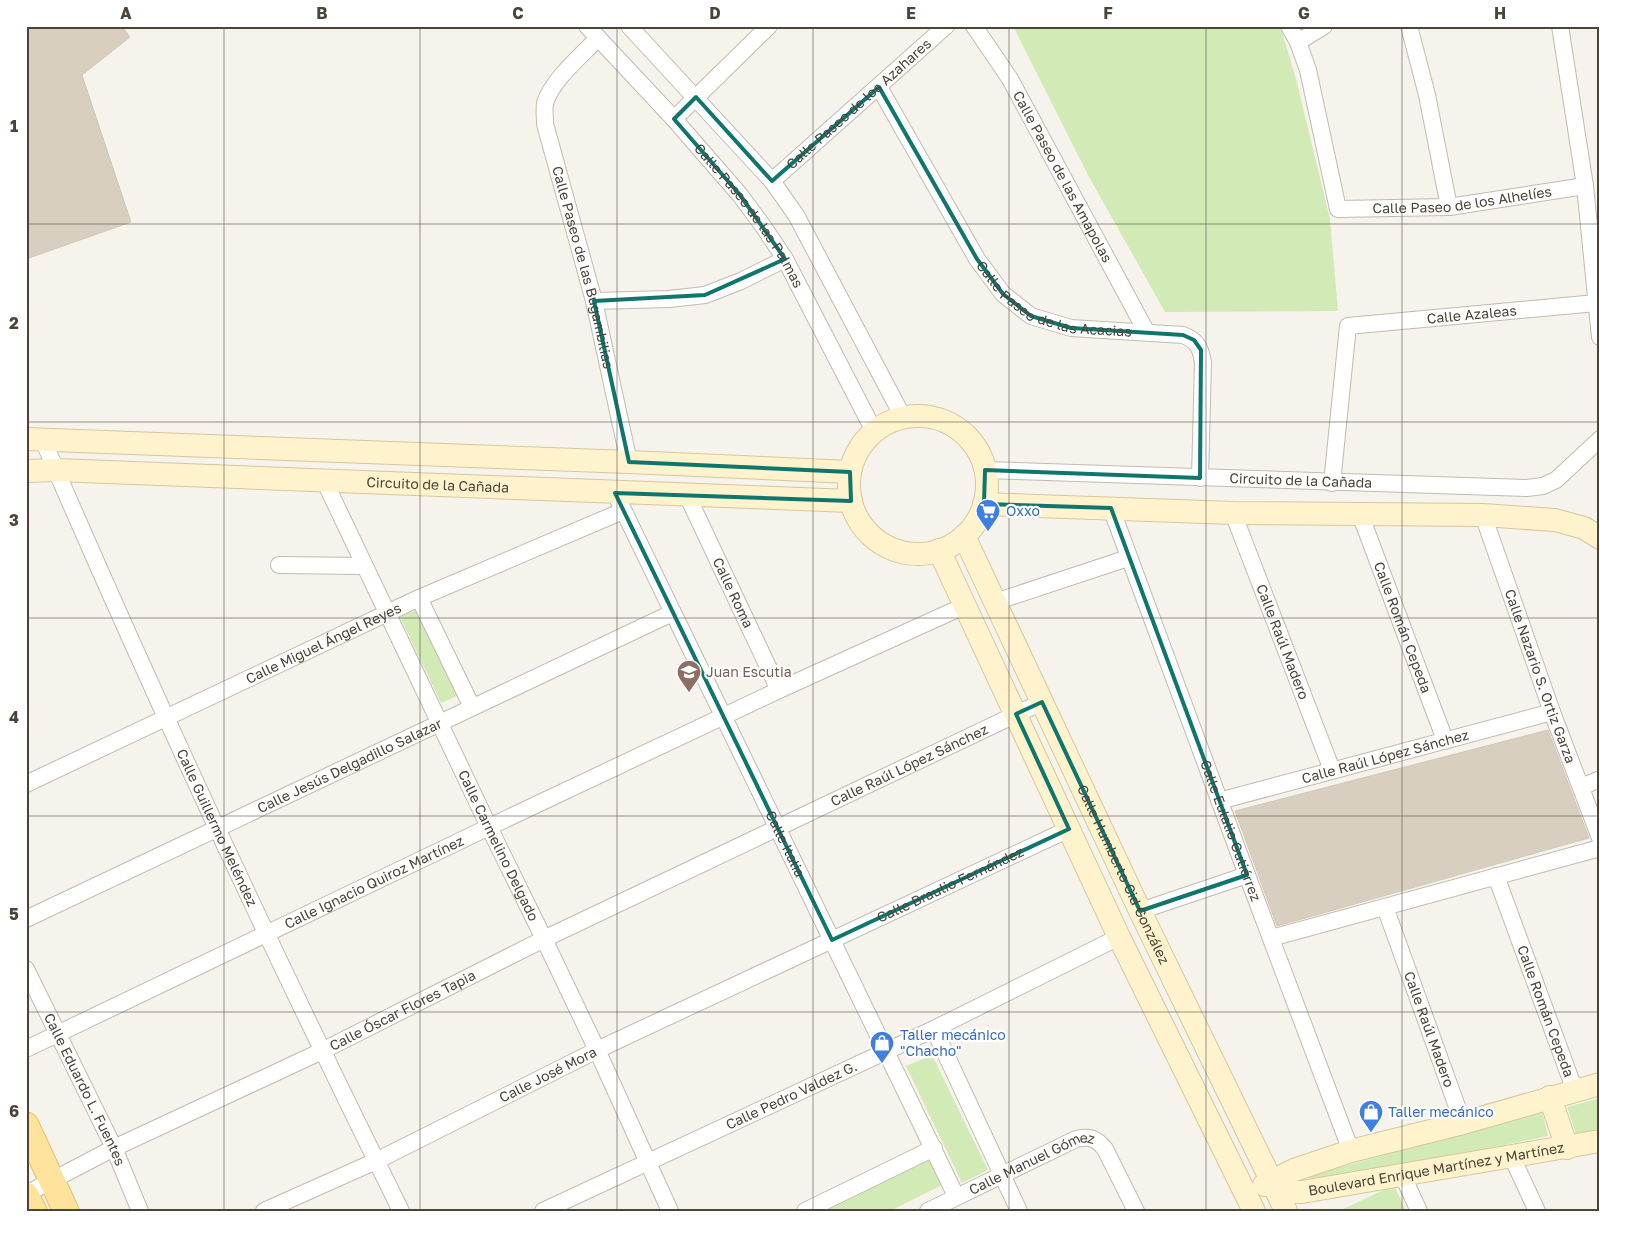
<svg xmlns="http://www.w3.org/2000/svg" width="1626" height="1237" font-family="'Golos Text',sans-serif">
<rect width="100%" height="100%" fill="#f6f3ec"/>
<g fill="#d2eab5">
<polygon points="1013,26 1278,26 1282,32 1296,79 1330,219 1338,311 1165,312 1088,175"/>
<polygon points="416,610 457,696 441,703 400,617"/>
<polygon points="932,1055 988,1170 962,1183 906,1066"/>
<polygon points="1600,1098 1600,1130 1576,1134 1567,1107"/>
<polygon points="1542,1111 1548,1136 1311,1185 1309,1176"/>
<polygon points="931,1159 942,1185 890,1211 822,1211"/>
<polygon points="1394,1185 1406,1211 1339,1211"/>
</g>
<g fill="#d8cfc1" stroke="#d3c7b4">
<polygon points="26,26 122,26 130,37 82,75 131,222 26,259"/>
<polygon points="1548,730 1589,838 1277,926 1235,811"/>
</g>
<g fill="none" stroke-linecap="round" stroke-linejoin="round">
<defs>
<g id="street">
<path id="s1" d="M587,26L674,119L740,195L763,226L785,259L874,431"/>
<polyline points="629,26 772,181 796,215 903,417"/>
<path id="s2" d="M974,26L1010,79L1146,331"/>
<path id="s3" d="M1289,26L1298,42L1308,70L1338,209L1449,207L1585,186"/>
<polyline points="1409,26 1427,95 1449,207"/>
<polyline points="1560,26 1585,186 1600,337"/>
<path id="s4" d="M598,38C582,55 552,80 545,103C544,109 545,117 545,124L594,301L629,462"/>
<polyline points="1298,42 1324,26"/>
<path id="s5" d="M879,87L977,259L1003,294L1031,316L1071,328L1183,335C1198,341 1200,347 1203,362L1200,478"/>
<polyline points="674,119 769,26"/>
<path id="s6" d="M772,181L946,26"/>
<polyline points="594,301 669,299 705,295 741,281 785,259"/>
<path id="s7" d="M43,440C155,700 275,957 401,1211"/>
<path id="s8" d="M985,470L1527,488L1543,486L1556,480L1600,439"/>
<path id="s9" d="M324,480L489,827L544,939L597,1050L670,1211"/>
<path id="s10" d="M1332,483L1348,326L1596,303"/>
<path id="s11" d="M615,493L956,1196"/>
<path id="s12" d="M687,495L779,690"/>
<path id="s13" d="M1111,508L1247,875L1351,1151"/>
<path id="s14" d="M1233,513L1332,770"/>
<path id="s15" d="M1360,514L1445,740"/>
<path id="s16" d="M1483,515L1552,712L1600,838"/>
<polyline points="279,565 364,566"/>
<polyline points="419,598 472,707"/>
<polyline points="995,602 1128,558"/>
<path id="s17" d="M26,784L419,598L623,511"/>
<polyline points="1581,787 1600,779"/>
<path id="s18" d="M1219,801L1552,712"/>
<path id="s19" d="M1496,876L1575,1091"/>
<path id="s20" d="M1385,907L1463,1123"/>
<polyline points="1140,911 1247,875"/>
<path id="s21" d="M26,919L672,613"/>
<polyline points="1271,938 1600,848"/>
<path id="s22" d="M26,969L114,1148L140,1211"/>
<polyline points="934,1029 1019,1211"/>
<path id="s23" d="M26,1049L489,827L779,690L964,606"/>
<polyline points="1511,1155 1537,1211"/>
<polyline points="1402,1174 1419,1211"/>
<path id="s24" d="M26,1194L114,1148L322,1051L544,939L1042,702"/>
<path id="s25" d="M264,1211L376,1161L597,1050L1069,829"/>
<path id="s26" d="M543,1211L934,1029L1119,937"/>
<polyline points="805,1211 934,1148"/>
<path id="s27" d="M928,1211L1076,1139C1090,1136 1096,1138 1105,1149L1136,1211"/>
</g>
<g id="secondary">
<circle cx="918" cy="485" r="69"/>
<polyline points="26,439 629,462 850,472"/>
<path id="s28" d="M26,471L56,470L851,501"/>
<polyline points="984,504 1233,513 1483,515 1555,520 1584,528 1600,538"/>
<path id="s29" d="M964,536L1140,911L1286,1211"/>
<polyline points="939,550 1119,937 1254,1211"/>
<polyline points="1550,1097 1567,1148"/>
<path id="s30" d="M1264,1185C1278,1184 1285,1193 1302,1192L1600,1141"/>
<polyline points="1273,1185 1284,1175 1294,1170 1351,1151 1463,1123 1600,1084"/>
</g>
<g id="primary">
<polyline points="26,1125 66,1211"/>
<polyline points="26,1195 34,1211"/>
</g>
</defs>
<use href="#street" stroke="#c2bbae" stroke-width="18"/>
<use href="#secondary" stroke="#d6c79b" stroke-width="24"/>
<use href="#primary" stroke="#e6c16a" stroke-width="27"/>
<use href="#street" stroke="#fff" stroke-width="16"/>
<use href="#secondary" stroke="#fff3cd" stroke-width="22"/>
<use href="#primary" stroke="#ffe39c" stroke-width="25"/>
</g>
<path fill="none" stroke="#0f766e" stroke-width="4" stroke-linejoin="round" d="M879,87L977,259L1003,294L1031,316L1071,328L1183,335L1194,340L1201,350L1200,478L985,470L984,504L1111,508L1247,875L1140,911L1042,702L1016,714L1069,829L832,940L615,493L851,501L850,472L629,462L594,301L705,295L785,259L740,195L674,119L696,97L772,181Z"/>
<path fill="none" stroke="#4b4439" stroke-width="1" stroke-opacity="0.55" d="M224,26V1211M420,26V1211M617,26V1211M813,26V1211M1009,26V1211M1206,26V1211M1402,26V1211M26,224H1600M26,422H1600M26,618H1600M26,816H1600M26,1012H1600"/>
<defs>
<symbol id="supermarket-pin" viewBox="-11 -11 22 30"><path d="M0 17L-7.5 6A9.5 9.5 0 1 1 7.5 6Z" fill="#3f7fe0" stroke="#fff"/><path d="M-6-5.5h2.5l.6 2H6L4.5 2H-2.5L-4.4-4H-6ZM-1.5 3.2a1.3 1.3 0 1 0 .1 0ZM3 3.2a1.3 1.3 0 1 0 .1 0Z" fill="#fff"/></symbol>
<symbol id="university-pin" viewBox="-11 -11 22 30"><path d="M0 17L-7.5 6A9.5 9.5 0 1 1 7.5 6Z" fill="#8d6e63" stroke="#fff"/><path d="M0-5L7-2L0 1L-7-2ZM-4 1L0 2.5L4 1V4Q0 6-4 4Z" fill="#fff"/></symbol>
<symbol id="shop-pin" viewBox="-11 -11 22 30"><path d="M0 17L-7.5 6A9.5 9.5 0 1 1 7.5 6Z" fill="#3f7fe0" stroke="#fff"/><path d="M-5-2.5h2.3a2.7 3.5 0 0 1 5.4 0H5L5.5 6h-11ZM-1.5-2.5h3a1.5 2.3 0 0 0-3 0Z" fill="#fff"/></symbol>
</defs>
<g fill-rule="evenodd">
<use href="#supermarket-pin" x="974" y="497" width="28" height="38"/>
<use href="#university-pin" x="675" y="658" width="28" height="38"/>
<use href="#shop-pin" x="868" y="1029" width="28" height="38"/>
<use href="#shop-pin" x="1357" y="1098" width="28" height="38"/>
</g>
<g text-anchor="middle" stroke-width="4.5" stroke-linejoin="round" paint-order="stroke">
<g font-size="14" fill="#4b4439" stroke="#fff">
<text dy="5" stroke="none"><textPath href="#s6" startOffset="116">Calle Paseo de los Azahares</textPath></text>
<text dy="5" stroke="none"><textPath href="#s2" startOffset="175">Calle Paseo de las Amapolas</textPath></text>
<text dy="5" stroke="none"><textPath href="#s3" startOffset="315">Calle Paseo de los Alhelíes</textPath></text>
<text dy="5" stroke="none"><textPath href="#s1" startOffset="250">Calle Paseo de las Palmas</textPath></text>
<text dy="5" stroke="none"><textPath href="#s4" startOffset="254">Calle Paseo de las Bugambilias</textPath></text>
<text dy="5" stroke="none"><textPath href="#s5" startOffset="291">Calle Paseo de las Acacias</textPath></text>
<text dy="5" stroke="none"><textPath href="#s10" startOffset="282">Calle Azaleas</textPath></text>
<text dy="5" stroke="none"><textPath href="#s8" startOffset="316">Circuito de la Cañada</textPath></text>
<text dy="5" stroke="none"><textPath href="#s28" startOffset="412">Circuito de la Cañada</textPath></text>
<text dy="5" stroke="none"><textPath href="#s12" startOffset="108">Calle Roma</textPath></text>
<text dy="5" stroke="none"><textPath href="#s15" startOffset="121">Calle Román Cepeda</textPath></text>
<text dy="5" stroke="none"><textPath href="#s14" startOffset="138">Calle Raúl Madero</textPath></text>
<text dy="5" stroke="none"><textPath href="#s17" startOffset="329">Calle Miguel Ángel Reyes</textPath></text>
<text dy="5" stroke="none"><textPath href="#s16" startOffset="171">Calle Nazario S. Ortiz Garza</textPath></text>
<text dy="5" stroke="none"><textPath href="#s18" startOffset="172">Calle Raúl López Sánchez</textPath></text>
<text dy="5" stroke="none"><textPath href="#s24" startOffset="982">Calle Raúl López Sánchez</textPath></text>
<text dy="5" stroke="none"><textPath href="#s21" startOffset="358">Calle Jesús Delgadillo Salazar</textPath></text>
<text dy="5" stroke="none"><textPath href="#s7" startOffset="425">Calle Guillermo Meléndez</textPath></text>
<text dy="5" stroke="none"><textPath href="#s13" startOffset="344">Calle Eulalio Gutiérrez</textPath></text>
<text dy="5" stroke="none"><textPath href="#s11" startOffset="390">Calle Italia</textPath></text>
<text dy="5" stroke="none"><textPath href="#s9" startOffset="405">Calle Carmelino Delgado</textPath></text>
<text dy="5" stroke="none"><textPath href="#s29" startOffset="374">Calle Humberto Cid González</textPath></text>
<text dy="5" stroke="none"><textPath href="#s23" startOffset="386">Calle Ignacio Quiroz Martínez</textPath></text>
<text dy="5" stroke="none"><textPath href="#s25" startOffset="760">Calle Braulio Fernández</textPath></text>
<text dy="5" stroke="none"><textPath href="#s24" startOffset="419">Calle Óscar Flores Tapia</textPath></text>
<text dy="5" stroke="none"><textPath href="#s19" startOffset="144">Calle Román Cepeda</textPath></text>
<text dy="5" stroke="none"><textPath href="#s20" startOffset="130">Calle Raúl Madero</textPath></text>
<text dy="5" stroke="none"><textPath href="#s25" startOffset="315">Calle José Mora</textPath></text>
<text dy="5" stroke="none"><textPath href="#s22" startOffset="134">Calle Eduardo L. Fuentes</textPath></text>
<text dy="5" stroke="none"><textPath href="#s26" startOffset="274">Calle Pedro Valdez G.</textPath></text>
<text dy="5" stroke="none"><textPath href="#s27" startOffset="115">Calle Manuel Gómez</textPath></text>
<text dy="5" stroke="none"><textPath href="#s30" startOffset="175">Boulevard Enrique Martínez y Martínez</textPath></text>
</g>
<g font-size="14" fill="#366cbe" stroke="#fff" text-anchor="start">
<text x="1006" y="516">Oxxo</text>
<text x="900" y="1040">Taller mecánico<tspan x="900" dy="16">"Chacho"</tspan></text>
<text x="1388" y="1117">Taller mecánico</text>
</g>
<g font-size="14" fill="#785e54" stroke="#fff" text-anchor="start">
<text x="706" y="677">Juan Escutia</text>
</g>
</g>
<rect width="1626" height="1237" fill="none" stroke="#ffffff" stroke-width="55"/>
<rect x="28" y="28" width="1570" height="1182" fill="none" stroke="#4b4439" stroke-width="2"/>
<g font-size="16" text-anchor="middle" font-weight="bold" fill="#4b4439">
<text x="126" y="19">A</text>
<text x="322" y="19">B</text>
<text x="518" y="19">C</text>
<text x="715" y="19">D</text>
<text x="911" y="19">E</text>
<text x="1108" y="19">F</text>
<text x="1304" y="19">G</text>
<text x="1500" y="19">H</text>
<text x="14" y="132">1</text>
<text x="14" y="329">2</text>
<text x="14" y="526">3</text>
<text x="14" y="723">4</text>
<text x="14" y="920">5</text>
<text x="14" y="1117">6</text>
</g>
</svg>
